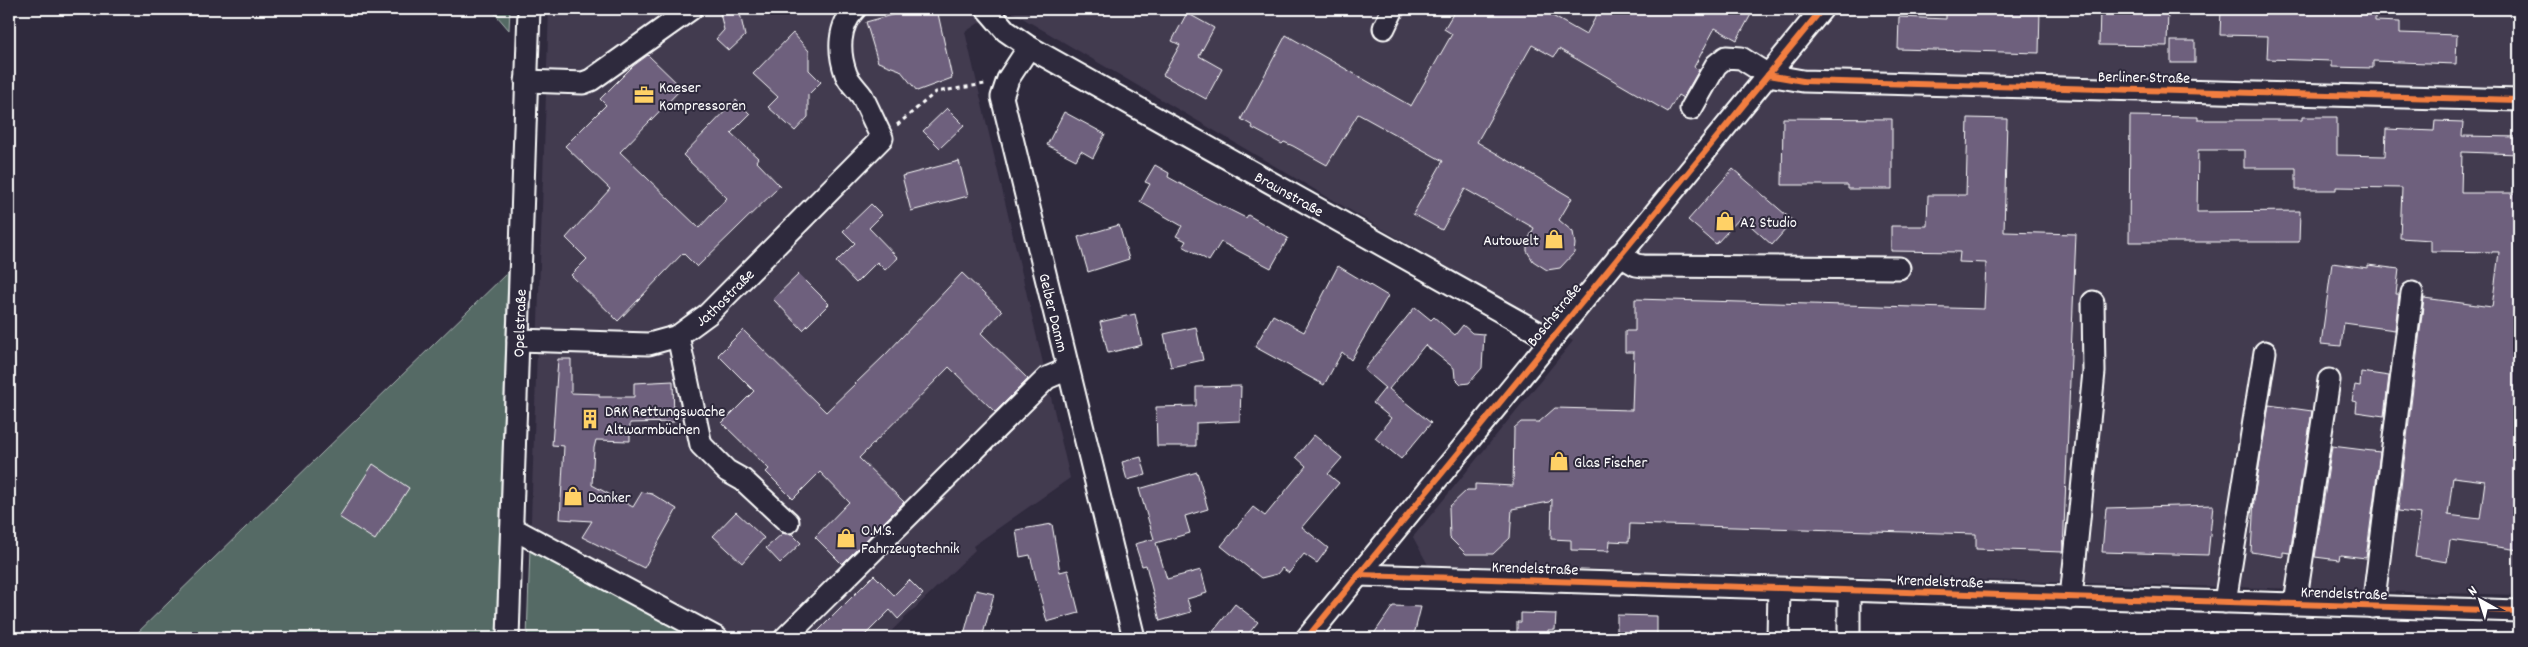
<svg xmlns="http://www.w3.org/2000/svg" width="2528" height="647" font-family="Dekko,sans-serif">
<rect width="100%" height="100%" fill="#2f2a3d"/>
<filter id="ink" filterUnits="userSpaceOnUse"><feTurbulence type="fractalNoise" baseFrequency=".02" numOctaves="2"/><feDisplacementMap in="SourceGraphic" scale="10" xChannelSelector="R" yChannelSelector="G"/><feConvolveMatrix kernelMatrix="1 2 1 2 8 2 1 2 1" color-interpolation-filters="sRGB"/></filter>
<g filter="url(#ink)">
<g fill="#423a50">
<polygon points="549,9 1000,9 965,32 1070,478 973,546 975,550 884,638 694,638 530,548"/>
<polygon points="1007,9 2519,9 2519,595 1428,565 1413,537 1573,341"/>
</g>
<g fill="#546a65" stroke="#aab4b2">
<polygon points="491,9 510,9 509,30"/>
<polygon points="508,272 496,638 132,638"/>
<polygon points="530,548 694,638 527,638"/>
</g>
<g fill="#6e617d" stroke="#fff" fill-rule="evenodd">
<polygon points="719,9 739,9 745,36 729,51 716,39 724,30"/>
<polygon points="897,9 937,9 952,78 917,91 900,70 878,62 866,22 899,13"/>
<polygon points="1456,9 1552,9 1549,14 1586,35 1600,9 1754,9 1737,40 1715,28 1694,67 1699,70 1683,98 1678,95 1668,112 1559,49 1554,57 1532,45 1477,142 1572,198 1559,220 1573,232 1575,244 1574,253 1560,268 1547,270 1533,261 1527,251 1527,242 1534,228 1465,189 1442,230 1413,214 1443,161 1358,114 1327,165 1293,146 1284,142 1282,144 1252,128 1253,126 1241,119 1286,35 1411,106 1452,34 1444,29"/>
<polygon points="1946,9 2040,9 2039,53 1898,49 1899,17 1946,19"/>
<polygon points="2100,9 2168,9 2167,46 2099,45"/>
<polygon points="2221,9 2375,9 2375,21 2400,22 2400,33 2457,35 2456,64 2373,61 2373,68 2332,67 2332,61 2267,59 2268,36 2220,35"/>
<polygon points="1187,13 1214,28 1199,56 1222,69 1206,99 1163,75 1180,45 1172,41"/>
<polygon points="793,33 809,51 809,70 821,82 808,95 808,117 795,131 768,107 778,97 753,74"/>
<rect x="2171" y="41" width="24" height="22"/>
<polygon points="648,55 682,88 620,152 699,228 727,198 683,155 736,100 750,114 731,133 758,158 756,161 780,186 697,267 683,253 618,321 571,275 587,259 566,238 610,189 565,146 606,105 600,99 633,66"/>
<polygon points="947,108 964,125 940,148 923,131"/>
<polygon points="1064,112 1105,134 1093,158 1081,151 1076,160 1047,145"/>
<path d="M2130,116L2198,117V120H2302V117H2337V155L2385,156L2386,129L2434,131L2435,121L2463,122L2462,136L2519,137V154L2462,152L2461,193H2519V550L2450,540L2447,562L2415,557L2421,514L2398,511L2424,298L2492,307L2499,252L2431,251V240L2400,238L2402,188L2336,187V190H2296V168H2244V150H2198L2197,212L2300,211L2299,242H2129ZM2453,477L2485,481L2480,519L2448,515Z"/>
<polygon points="1783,118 1892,119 1892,189 1848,189 1848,185 1782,185"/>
<polygon points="1968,118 2007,119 2004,232 2076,234 2063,552 1976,549 1976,534 1630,524 1629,542 1610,541 1609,551 1571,550 1571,540 1551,539 1552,499 1549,502 1512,509 1510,538 1493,554 1466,554 1450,538 1449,507 1467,490 1475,490 1475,484 1513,486 1514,428 1521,422 1539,422 1555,408 1632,410 1634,352 1625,352 1625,331 1635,331 1635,299 1984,309 1986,263 1959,262 1960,252 1891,251 1891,226 1927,226 1928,195 1966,195"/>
<polygon points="959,161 968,196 911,211 902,176"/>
<polygon points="1155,165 1169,173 1168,177 1210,200 1246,218 1248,215 1288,238 1271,268 1221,242 1209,261 1183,246 1186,241 1176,236 1182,226 1140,202 1150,184 1145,182"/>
<polygon points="1733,169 1793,221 1772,245 1741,217 1716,244 1688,220"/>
<polygon points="871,204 882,215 869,228 898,258 885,270 877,262 856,283 836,262 855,243 843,231"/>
<polygon points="1119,225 1129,259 1088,272 1078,237"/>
<polygon points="2332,263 2368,268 2368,265 2399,269 2396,294 2399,294 2395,330 2344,323 2341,346 2321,344"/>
<polygon points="1338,266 1388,296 1351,360 1342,352 1324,385 1255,347 1273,315 1304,332"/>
<polygon points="962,273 1002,311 981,333 1028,379 995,412 949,367 859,458 904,502 842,564 815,537 849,502 820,472 793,499 766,472 769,469 722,423 754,391 718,355 743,330 826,412 886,354"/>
<polygon points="799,274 829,304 803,330 773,299"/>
<polygon points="1415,307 1431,320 1434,317 1455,335 1463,325 1472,333 1484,334 1482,368 1469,383 1461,384 1455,378 1454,368 1425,345 1389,389 1431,423 1401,459 1375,438 1391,418 1373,403 1385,388 1364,370"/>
<polygon points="1135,314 1142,345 1108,353 1100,322"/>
<polygon points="1196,327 1203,360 1171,367 1164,334"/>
<polygon points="558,359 571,359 571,393 599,394 599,397 634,397 634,383 673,381 674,422 630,423 630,441 596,440 594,448 592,485 633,507 642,492 652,494 677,509 644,568 582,537 592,521 560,519 564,446 552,445"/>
<polygon points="2361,372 2389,376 2384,416 2356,412 2357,402 2352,401 2355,385 2360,386"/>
<polygon points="1241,386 1240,421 1196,423 1196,446 1157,446 1156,407 1196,406 1196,387"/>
<polygon points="2269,405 2312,411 2290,553 2283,552 2283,557 2251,552 2254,498"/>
<polygon points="1314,435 1342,458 1328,474 1339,483 1302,527 1328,548 1317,563 1304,554 1289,573 1282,568 1277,574 1261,578 1221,546 1253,507 1265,516 1306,466 1296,457"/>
<polygon points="2332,446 2380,452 2366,558 2340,555 2339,560 2315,557"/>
<polygon points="1141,457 1146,475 1127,480 1122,462"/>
<polygon points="373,464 409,488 375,540 339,517"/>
<polygon points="1197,472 1208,509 1185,516 1190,533 1156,543 1167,579 1201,570 1207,593 1187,599 1191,612 1160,621 1146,565 1142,566 1135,544 1154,539 1139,489"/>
<polygon points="2213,505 2208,555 2102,552 2106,508"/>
<polygon points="736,512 764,538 742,563 713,536"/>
<polygon points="1052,524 1060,572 1068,570 1079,613 1047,622 1030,555 1020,557 1016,530"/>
<polygon points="783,533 792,534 801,543 780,563 766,548"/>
<polygon points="874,575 894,595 909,580 923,594 898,619 890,610 862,638 811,638"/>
<polygon points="976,590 994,594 982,638 963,638"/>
<polygon points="1235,604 1258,622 1245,638 1208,638"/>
<polygon points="1393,606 1421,607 1415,631 1410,638 1371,638"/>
<polygon points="1521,613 1556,614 1555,630 1548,630 1548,638 1517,638 1517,622 1521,622"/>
<polygon points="1617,615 1657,616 1657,637 1617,636"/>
</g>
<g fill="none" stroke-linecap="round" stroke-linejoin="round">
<defs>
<g id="minor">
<path id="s1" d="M987,9L1006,31L1029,47L1550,339"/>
<polyline points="1384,28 1393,9"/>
<path id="s2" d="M1029,47L1008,79L1002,97L1134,638"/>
<polyline points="526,81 583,83 591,80 691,9"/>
<polyline points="1691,109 1716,65 1726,57 1741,58 1768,75 1803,81 2519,100"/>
<polyline points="1619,255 1636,265 1643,266 1899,268"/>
<polyline points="678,336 701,445 727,471 743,480 788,522"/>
<path id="s3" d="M518,340L649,344L678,336L708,314L882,138C875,124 869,110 862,96C857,89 849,82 846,74C838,52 838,26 855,9"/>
<polyline points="512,528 717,638"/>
<polyline points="1359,575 2519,611"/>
<polyline points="2071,598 2094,372 2093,302"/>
<polyline points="2225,602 2265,352"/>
<polyline points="2295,604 2329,380"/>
<polyline points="2373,607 2412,293"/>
<path id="s4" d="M508,638L529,9"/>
<polyline points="785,638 1047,378 1068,369"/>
<polyline points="1307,638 1822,9"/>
<polyline points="1778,638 1779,589"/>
<polyline points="1849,638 1849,591"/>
</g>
</defs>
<use href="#minor" stroke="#fff" stroke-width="25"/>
<polyline stroke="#fff" stroke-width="3" stroke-dasharray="4 4" stroke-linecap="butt" points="897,125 936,92 985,84"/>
<use href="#minor" stroke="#2f2a3d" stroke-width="21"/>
<defs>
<g id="cycleway">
<polyline points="1768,75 1803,81 2519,100"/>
<polyline points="1359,575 2519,611"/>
<polyline points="1307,638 1822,9"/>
</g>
</defs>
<use href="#cycleway" stroke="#2f2a3d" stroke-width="9"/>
<use href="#cycleway" stroke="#f27e40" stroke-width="6"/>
</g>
</g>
<defs>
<symbol id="office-bare" viewBox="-9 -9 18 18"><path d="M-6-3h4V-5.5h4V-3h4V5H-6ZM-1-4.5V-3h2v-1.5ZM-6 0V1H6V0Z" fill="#ffd166" stroke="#2f2a3d" stroke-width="2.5" paint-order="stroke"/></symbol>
<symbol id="shop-bare" viewBox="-9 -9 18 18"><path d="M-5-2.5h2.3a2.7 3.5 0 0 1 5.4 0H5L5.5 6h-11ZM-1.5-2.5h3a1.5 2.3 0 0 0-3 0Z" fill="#ffd166" stroke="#2f2a3d" stroke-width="2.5" paint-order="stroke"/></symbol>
<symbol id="building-bare" viewBox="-9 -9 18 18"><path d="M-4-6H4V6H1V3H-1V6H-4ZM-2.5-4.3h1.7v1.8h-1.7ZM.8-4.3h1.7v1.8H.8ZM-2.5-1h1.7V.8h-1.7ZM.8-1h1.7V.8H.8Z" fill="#ffd166" stroke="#2f2a3d" stroke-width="2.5" paint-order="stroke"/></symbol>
</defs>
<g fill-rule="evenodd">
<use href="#office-bare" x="630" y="81" width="28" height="28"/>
<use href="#shop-bare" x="1711" y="207" width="28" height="28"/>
<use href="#shop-bare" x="1540" y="225" width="28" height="28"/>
<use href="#building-bare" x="576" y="405" width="28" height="28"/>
<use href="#shop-bare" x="1545" y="447" width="28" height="28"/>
<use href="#shop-bare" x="559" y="482" width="28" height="28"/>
<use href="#shop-bare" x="832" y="524" width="28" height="28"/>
</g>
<g text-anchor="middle" stroke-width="4" stroke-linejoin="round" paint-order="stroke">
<g font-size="16" fill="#fff" stroke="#2f2a3d">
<text transform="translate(2144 76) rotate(1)" y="6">Berliner Straße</text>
<text dy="6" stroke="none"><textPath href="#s1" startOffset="356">Braunstraße</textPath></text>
<text dy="6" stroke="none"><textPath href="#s3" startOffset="222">Jathostraße</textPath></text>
<text dy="6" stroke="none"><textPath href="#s2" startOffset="279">Gelber Damm</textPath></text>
<text transform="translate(1553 314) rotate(-51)" y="6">Boschstraße</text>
<text dy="6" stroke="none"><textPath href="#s4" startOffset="315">Opelstraße</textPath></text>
<text transform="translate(1535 567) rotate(2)" y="6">Krendelstraße</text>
<text transform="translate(1940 580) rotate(2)" y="6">Krendelstraße</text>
<text transform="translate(2344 592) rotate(2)" y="6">Krendelstraße</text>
</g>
<g font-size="16" fill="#fff" stroke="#2f2a3d" text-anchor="start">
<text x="659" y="92">Kaeser<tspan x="659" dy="18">Kompressoren</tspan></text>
<text x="1740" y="227">A2 Studio</text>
<text x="1539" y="245" text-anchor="end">Autowelt</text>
<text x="605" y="416">DRK Rettungswache<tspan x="605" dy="18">Altwarmbüchen</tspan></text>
<text x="1574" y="467">Glas Fischer</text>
<text x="588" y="502">Danker</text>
<text x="861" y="535">O.M.S.<tspan x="861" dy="18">Fahrzeugtechnik</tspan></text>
</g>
</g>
<rect width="2528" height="647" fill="none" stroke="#2f2a3d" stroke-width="30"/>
<rect x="15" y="15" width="2498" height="617" fill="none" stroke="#fff" stroke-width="2" filter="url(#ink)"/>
<g transform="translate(2480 600) rotate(321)" stroke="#2f2a3d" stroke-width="4" paint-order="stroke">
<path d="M0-4L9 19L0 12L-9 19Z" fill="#ffffff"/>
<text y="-8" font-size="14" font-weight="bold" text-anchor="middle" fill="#ffffff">N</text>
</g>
</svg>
